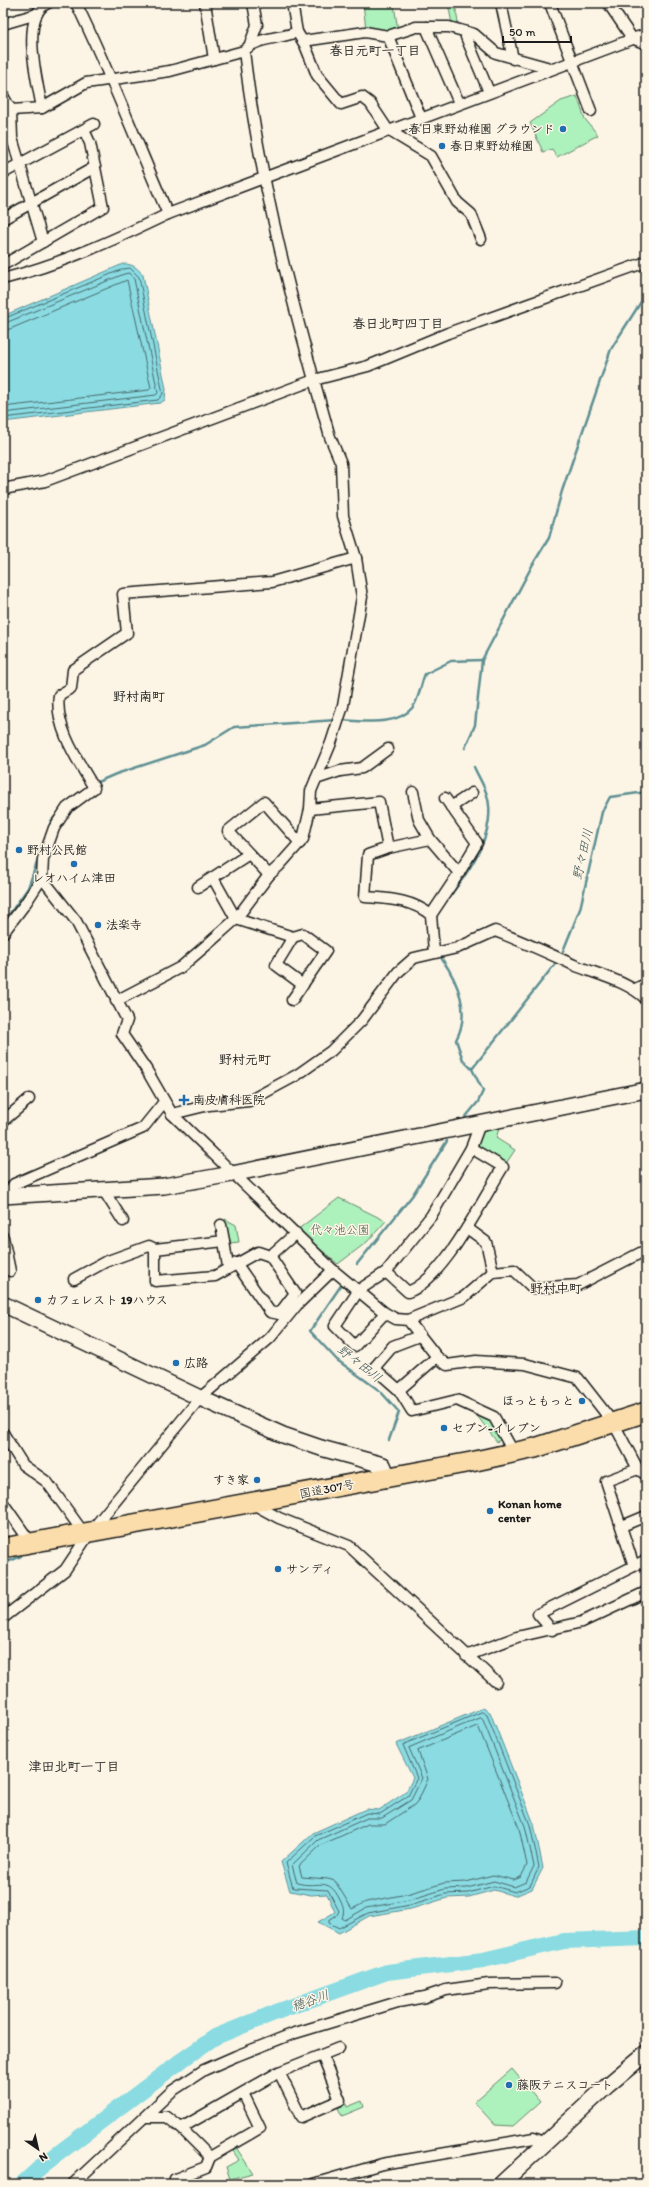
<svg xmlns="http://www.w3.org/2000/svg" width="649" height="2187" font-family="Itim,'Klee One',sans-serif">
<rect width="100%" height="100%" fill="#fcf5e5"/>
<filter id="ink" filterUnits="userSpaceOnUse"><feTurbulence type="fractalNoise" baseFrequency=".025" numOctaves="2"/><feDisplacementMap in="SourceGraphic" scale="8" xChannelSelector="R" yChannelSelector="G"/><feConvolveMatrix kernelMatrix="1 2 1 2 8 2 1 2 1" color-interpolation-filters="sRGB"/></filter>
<g filter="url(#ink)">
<g fill="#adf1bc" stroke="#64866c">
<path d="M363,3H407L394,5L398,30C387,32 377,28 366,30Z"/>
<polygon points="448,3 455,3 458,23 452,24"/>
<polygon points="577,96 585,119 598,135 557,157 552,149 543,152 530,123 561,101"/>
<polygon points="500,1126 496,1138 515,1150 505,1165 477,1147 483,1127"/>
<polygon points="339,1198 386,1221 367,1242 338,1264 297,1230"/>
<polygon points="225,1219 236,1225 239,1242 230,1243"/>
<polygon points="475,1413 488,1419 503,1438 497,1442"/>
<polygon points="512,2069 540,2102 513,2126 495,2125 474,2102"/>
<polygon points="362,2101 364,2107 342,2116 338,2108 346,2104 347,2107"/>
<polygon points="237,2149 253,2173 230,2179 226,2167 239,2160 233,2151"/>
</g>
<g fill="#8adbe2" stroke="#5e8f93">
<path d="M123,264C132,264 137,267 143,275L166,389L165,400L160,403L3,422V316Z"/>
<polygon points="483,1708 490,1712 534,1824 543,1868 532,1889 515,1896 494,1890 469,1897 447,1898 411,1909 369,1916 339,1933 318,1922 335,1912 327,1894 311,1895 290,1891 281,1862 313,1833 366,1809 379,1810 406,1792 413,1778 396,1744"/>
</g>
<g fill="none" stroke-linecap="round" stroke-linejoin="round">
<g stroke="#48686b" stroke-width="1">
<polyline points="3,319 123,269 130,268 139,277 163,394 158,400 3,418"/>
<polyline points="3,324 124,274 129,273 134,279 158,393 156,395 3,413"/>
<polyline points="3,330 10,329 127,280 151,388 149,390 3,407"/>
<polygon points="482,1712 487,1715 530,1825 539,1867 530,1886 515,1892 494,1886 468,1893 445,1894 410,1905 368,1913 339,1928 329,1923 329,1920 337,1915 339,1911 328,1890 293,1888 286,1863 315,1836 367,1813 380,1814 408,1796 417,1778 403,1745"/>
<path d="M481,1718L483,1720L525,1826L534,1866L526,1882L514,1887L494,1881L467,1888L445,1889L409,1900L366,1908L345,1920L342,1918C345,1911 343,1906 340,1900C328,1875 319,1889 297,1883L292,1865L318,1840L367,1818H382L411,1800L422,1778L409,1748Z"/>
<polygon points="478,1726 519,1828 527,1865 521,1877 514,1880 493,1875 466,1882 444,1883 407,1894 366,1902 352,1909 335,1881 328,1879 302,1877 299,1866 321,1845 368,1824 385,1824 414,1805 419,1799 428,1779 418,1751"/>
</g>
<g stroke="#5e8f93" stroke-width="2.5">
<path d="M341,720C363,721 397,727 413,707C419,699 421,683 425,674L451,661L482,660"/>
<polyline points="465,748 475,725 482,660 533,564 549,538 562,491 611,349 646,294"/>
<polyline points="95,783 116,774 205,745 234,727 336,720"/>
<polyline points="48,832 51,821 59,812"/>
<path d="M447,900C468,873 498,832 487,795C484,785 478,776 474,767"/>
<polyline points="3,923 28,888 39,857"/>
<polyline points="563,951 580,909 602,812 610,797 646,792"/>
<path d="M442,959C458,982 471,1013 456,1040L463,1060L472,1069L483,1091L478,1102L463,1120"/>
<polyline points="472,1069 555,964"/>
<polyline points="357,1264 412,1196 447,1141"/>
<polyline points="342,1284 310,1331 337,1360 380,1391 399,1412 389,1440"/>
<polyline points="3,1564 21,1556"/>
</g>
<polyline stroke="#8adbe2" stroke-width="16" points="22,2184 43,2165 182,2060 215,2037 279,2011 387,1972 483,1960 564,1941 646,1938"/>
<defs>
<g id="street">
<path d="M76,3C110,72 137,144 168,214"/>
<polyline points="205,3 214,59"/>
<polyline points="292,3 297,32 305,45 317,75 341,104 362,97 370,103 388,130 431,156 457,202 471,214 481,239"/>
<polyline points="501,3 513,59"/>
<polyline points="608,3 632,38 646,44"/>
<polyline points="551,6 591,111"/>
<polyline points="3,24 37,14"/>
<polyline points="426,27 459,103"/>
<polyline points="467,32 466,37 489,92"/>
<polyline points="388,36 421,118"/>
<polyline points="303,41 365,32 388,36 416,27 449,27 474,34 496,53 550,68"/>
<polyline points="250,44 257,25 253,3"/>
<path d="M3,96L11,110L42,108L86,83L170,71L244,51C256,37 280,39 297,32"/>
<path d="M42,108C38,84 19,15 48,3"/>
<polyline points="3,113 11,110 12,138 43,242"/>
<polyline points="3,173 94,124"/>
<polyline points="3,219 95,167"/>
<polyline points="3,265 103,207 90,143 84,130"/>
<path d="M3,279C61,264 114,240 168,214L646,34"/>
<polyline points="3,489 45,481 314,380 368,366 448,333 646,262"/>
<polyline points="316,779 340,771 362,768 388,749"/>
<polyline points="413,792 419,820 430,839 459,873"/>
<polyline points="451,807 472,793"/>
<polyline points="310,809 379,802 388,848"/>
<path d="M430,839L388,848L368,855L365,897C389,899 411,899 431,915L434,952"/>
<polyline points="269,875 228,831 264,802 300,843"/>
<polyline points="42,878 76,921 127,1020 122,1034 146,1069 172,1114 333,1270 385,1313 396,1319 408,1320 437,1357 447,1365 476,1361 525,1364 578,1378 614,1424 638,1469 646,1475"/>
<polyline points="213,878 236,919 293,937 303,934 326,951 292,1000"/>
<polyline points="198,887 249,854"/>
<polyline points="431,915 459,873 477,843 445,798"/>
<path d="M3,933L25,904L42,878L43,859L54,828L67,808L94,788C79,762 54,727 59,695L71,688L73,670L127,633L123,594L272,582L356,558"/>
<polyline points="293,937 276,965 303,985"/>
<polyline points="635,989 646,984"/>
<path d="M116,1001L181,967L209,943L236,919L269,875L279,866L303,839L310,809L311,791L331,743L343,706L362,597L356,558L343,516L341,463L330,437C294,310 259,182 244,51"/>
<path d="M172,1114L209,1105L249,1101L297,1075L331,1051L362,1020L398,972L414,958L457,948L495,931C522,941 548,953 574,965C599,975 627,981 646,999"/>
<polyline points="3,1121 29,1099"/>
<polyline points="471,1148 480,1124"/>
<polyline points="104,1191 123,1221"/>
<polyline points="7,1195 14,1184 143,1128 164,1102"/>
<polyline points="221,1225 224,1241 155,1249 155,1281 215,1276 258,1252 270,1256 296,1233"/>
<polyline points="467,1228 486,1242 493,1272"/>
<polyline points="3,1237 10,1271"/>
<polyline points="224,1241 228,1267"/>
<polyline points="236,1263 270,1312 279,1314 295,1293 270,1256"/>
<polyline points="74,1279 105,1262 149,1246 155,1249"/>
<path d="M385,1313L355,1346L335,1326L359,1290L386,1272L431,1216L471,1148L503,1167C482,1200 444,1279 408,1292L386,1272"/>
<polyline points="408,1320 464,1297 493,1272 514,1270 533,1288 578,1285 646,1250"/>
<polyline points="437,1357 399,1390 412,1411 457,1400 494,1417 514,1453"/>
<polyline points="399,1390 374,1368 393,1346 419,1336"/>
<polyline points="3,1433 23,1465 47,1482 83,1532"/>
<polyline points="3,1503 31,1543"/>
<polyline points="251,1503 279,1518 349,1546 496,1682"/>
<polyline points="622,1526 646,1516"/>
<polyline points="634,1566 606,1481 638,1469"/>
<polyline points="3,1618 65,1570 91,1531 200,1398 270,1338 297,1305 333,1270"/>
<polyline points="552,1630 538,1614 646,1560"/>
<polyline points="466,1656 517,1637 582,1622 646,1592"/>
<polyline points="279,2072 301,2117 340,2100 322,2055"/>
<polyline points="145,2117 167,2117 181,2128 279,2072 339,2048"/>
<polyline points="181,2128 210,2157 260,2128 243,2093"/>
<polyline points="73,2184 172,2091 204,2070 236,2056 292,2034 398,2002 425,1997 446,1990 489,1984 555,1983"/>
<polyline points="176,2184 175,2179 206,2167 210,2157"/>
<polyline points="313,2184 382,2164 534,2138 545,2143"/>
</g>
<g id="secondary">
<polyline points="3,1196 164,1186 232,1174 646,1090"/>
<polyline points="3,1304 200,1398 283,1435 321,1448 383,1465 388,1477"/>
<polyline points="501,2184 608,2085 646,2053"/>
</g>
<polyline id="highway" points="3,1548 471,1462 535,1448 646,1412"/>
</defs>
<use href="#street" stroke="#1c1c1c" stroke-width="13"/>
<use href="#secondary" stroke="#1c1c1c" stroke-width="18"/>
<use href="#highway" stroke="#1c1c1c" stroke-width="22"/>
<use href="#street" stroke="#fcf5e5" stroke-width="10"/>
<use href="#secondary" stroke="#fcf5e5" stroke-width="15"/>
<use href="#highway" stroke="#faddab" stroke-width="19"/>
</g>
</g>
<g fill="#1f6fb2" stroke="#fcf5e5" stroke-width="1.5">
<circle cx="563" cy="129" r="4"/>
<circle cx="442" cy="146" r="4"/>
<circle cx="19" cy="850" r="4"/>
<circle cx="74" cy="864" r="4"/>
<circle cx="98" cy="925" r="4"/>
<path d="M182 1094h4v4h4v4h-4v4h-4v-4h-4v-4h4z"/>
<circle cx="38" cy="1300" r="4"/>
<circle cx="176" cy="1363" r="4"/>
<circle cx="582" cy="1401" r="4"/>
<circle cx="444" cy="1428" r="4"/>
<circle cx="257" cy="1480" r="4"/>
<circle cx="490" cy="1511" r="4"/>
<circle cx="278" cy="1569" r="4"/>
<circle cx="509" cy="2085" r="4"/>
</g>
<g text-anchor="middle" stroke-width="3" stroke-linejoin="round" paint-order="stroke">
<g font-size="12" font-weight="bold" fill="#1c1c1c" stroke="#fcf5e5" text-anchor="start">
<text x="555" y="133" text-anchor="end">春日東野幼稚園 グラウンド</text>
<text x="450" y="150">春日東野幼稚園</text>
<text x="27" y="854">野村公民館</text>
<text x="74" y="882" text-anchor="middle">レオハイム津田</text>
<text x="106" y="929">法楽寺</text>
<text x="193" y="1104">南皮膚科医院</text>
<text x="46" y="1304">カフェレスト 19ハウス</text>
<text x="184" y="1367">広路</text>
<text x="574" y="1405" text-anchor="end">ほっともっと</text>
<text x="452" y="1432">セブン-イレブン</text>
<text x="249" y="1484" text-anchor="end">すき家</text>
<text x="498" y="1508">Konan home<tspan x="498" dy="14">center</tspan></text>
<text x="286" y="1573">サンディ</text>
<text x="517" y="2089">藤阪テニスコート</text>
</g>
<g font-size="12" fill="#485c4c" stroke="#fcf5e5">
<text x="340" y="1234">代々池公園</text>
</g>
<g font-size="12" fill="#1c1c1c" stroke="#fcf5e5">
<text transform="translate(327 1489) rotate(-11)" y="4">国道307号</text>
</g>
<g font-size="13" font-weight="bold" fill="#1c1c1c" stroke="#fcf5e5">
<text x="375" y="55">春日元町一丁目</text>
<text x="398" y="328">春日北町四丁目</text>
<text x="139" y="701">野村南町</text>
<text x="245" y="1064">野村元町</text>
<text x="556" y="1293">野村中町</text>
<text x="74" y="1771">津田北町一丁目</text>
</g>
<g font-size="13" font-style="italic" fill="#3d5557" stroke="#fcf5e5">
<text transform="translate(582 854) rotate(-77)" y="5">野々田川</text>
<text transform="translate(360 1363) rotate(38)" y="5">野々田川</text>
<text transform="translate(310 2000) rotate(-20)" y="5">穂谷川</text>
</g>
</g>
<rect width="649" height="2187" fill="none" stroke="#fcf5e5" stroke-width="16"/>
<rect x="8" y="8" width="633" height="2171" fill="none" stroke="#1c1c1c" stroke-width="1.5" filter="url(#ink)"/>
<g transform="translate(38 2149) rotate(146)" stroke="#fcf5e5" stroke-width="3" paint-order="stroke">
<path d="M0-3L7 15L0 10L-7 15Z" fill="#1c1c1c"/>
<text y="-6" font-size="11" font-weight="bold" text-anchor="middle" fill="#1c1c1c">N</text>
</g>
<path d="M503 36v6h68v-6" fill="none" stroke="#1c1c1c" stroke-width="2"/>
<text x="509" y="36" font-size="12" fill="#1c1c1c" stroke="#fcf5e5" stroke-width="3" paint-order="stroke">50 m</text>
</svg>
